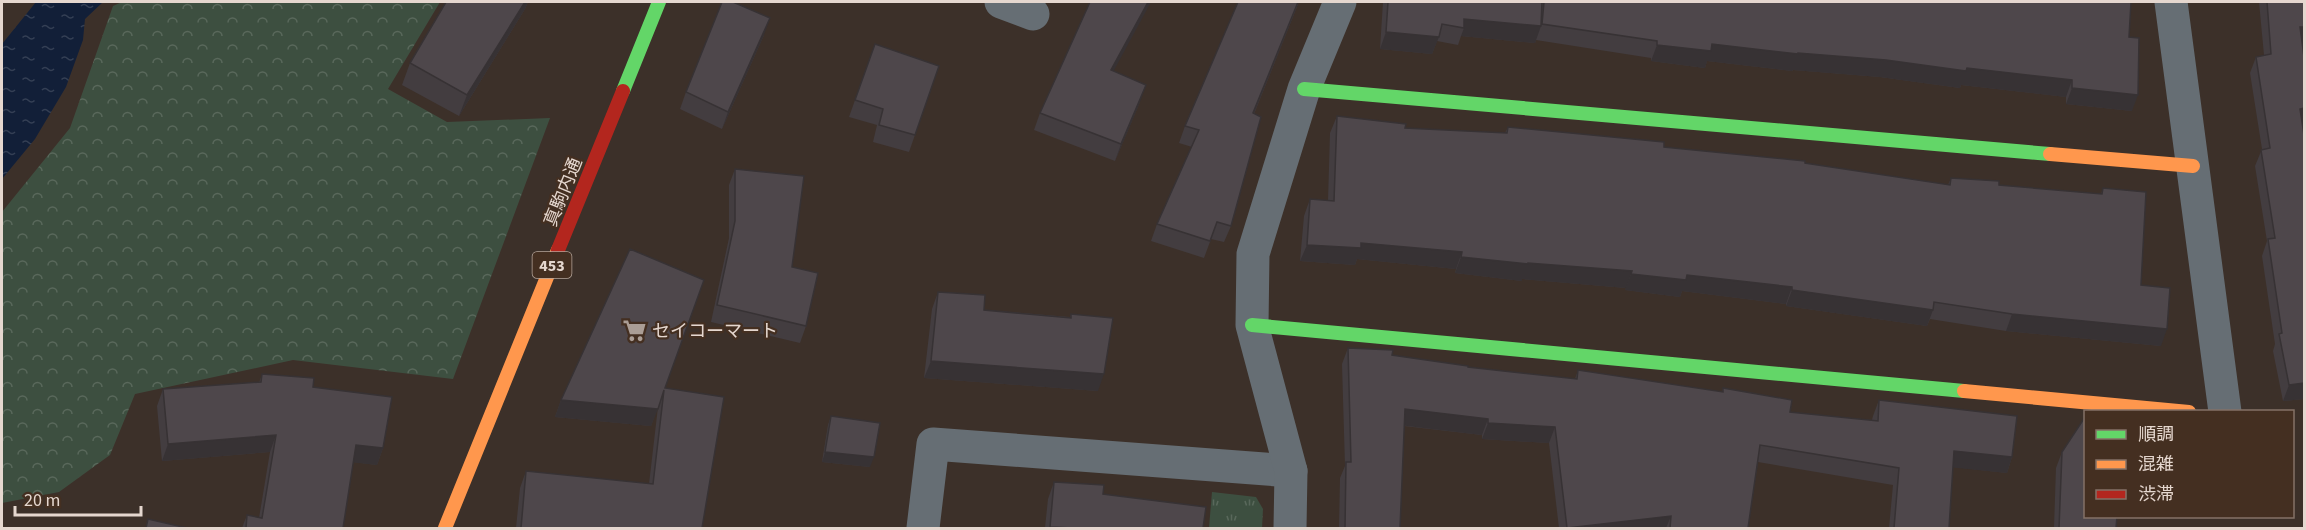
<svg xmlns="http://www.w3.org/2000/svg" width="2306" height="530" font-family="'Source Sans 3','Noto Sans JP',sans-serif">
<defs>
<pattern id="forest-crowns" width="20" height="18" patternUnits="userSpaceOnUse" patternTransform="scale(1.5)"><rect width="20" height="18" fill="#3d4f40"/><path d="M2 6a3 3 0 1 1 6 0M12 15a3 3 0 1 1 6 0" fill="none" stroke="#59685b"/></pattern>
<pattern id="park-tufts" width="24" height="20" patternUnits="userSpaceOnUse" patternTransform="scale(1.5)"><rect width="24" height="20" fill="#3d4f40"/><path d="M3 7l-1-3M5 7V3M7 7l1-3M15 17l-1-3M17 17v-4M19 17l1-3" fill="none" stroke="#59685b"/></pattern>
<pattern id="water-ripples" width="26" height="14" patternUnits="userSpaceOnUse" patternTransform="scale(1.5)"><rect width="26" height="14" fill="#121f38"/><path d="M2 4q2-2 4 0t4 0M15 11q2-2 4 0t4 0" fill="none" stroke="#343f54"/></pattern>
</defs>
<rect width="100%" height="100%" fill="#3c3029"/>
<polygon fill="url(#forest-crowns)" points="122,2 440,2 388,89 447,122 550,118 453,379 293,360 135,394 110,455 59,492 2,503 2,212 70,128 113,6"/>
<polygon fill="url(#park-tufts)" points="1212,492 1256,497 1263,509 1262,528 1209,528"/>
<polygon fill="url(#water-ripples)" points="36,2 103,2 85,19 83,40 66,87 35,139 2,179 2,44"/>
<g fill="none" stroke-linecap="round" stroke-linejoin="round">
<g stroke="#666e74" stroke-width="33">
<polyline points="1001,2 1033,14"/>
<polyline points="2171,2 2225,412"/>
<polyline points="923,528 933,444 1291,471"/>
<polyline points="1290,528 1291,471 1252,325 1253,254 1304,89 1340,2"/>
</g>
<g stroke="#63d668" stroke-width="14">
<polyline points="1304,89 2050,154"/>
<polyline points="623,91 659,2"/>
<polyline points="1252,325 1964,391"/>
</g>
<g stroke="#ff974d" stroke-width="14">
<polyline points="2050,154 2193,166"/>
<polyline points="1964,391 2189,412"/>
<polyline points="445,528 558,250"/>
</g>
<polyline stroke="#b3261e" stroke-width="14" points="558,250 623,91"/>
</g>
<g fill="#433d40">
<polygon points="446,2 528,2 525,9 459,116 402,85 410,63"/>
<polygon points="1299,2 1254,114 1231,226 1224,242 1211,239 1204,258 1151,241 1157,224 1192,147 1179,143 1185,126"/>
<polygon points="1383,2 2131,2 2129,37 2132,111 2066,104 2066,97 1961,85 1960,88 1880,77 1793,70 1792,71 1707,61 1705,68 1651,61 1651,58 1536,40 1535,43 1461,36 1458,45 1437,41 1432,54 1380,49"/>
<polygon points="2259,2 2304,2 2304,43 2303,43 2303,124 2304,135 2304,399 2283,401 2273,351 2275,344 2262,256 2267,241 2255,166 2262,149 2250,73 2256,57 2264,55"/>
<polygon points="764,35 722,129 680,109 686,92"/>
<polygon points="875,44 939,66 909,152 873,142 877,125 849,117"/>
<polygon points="1114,71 1140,102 1115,161 1034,130 1040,113"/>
<polygon points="1337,116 1405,128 1505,133 1508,127 1664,147 1805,163 1948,185 1951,178 1999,185 2101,194 2103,188 2141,285 2161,346 2006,331 1930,319 1927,326 1786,306 1786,304 1682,291 1680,297 1625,290 1626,288 1522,279 1522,281 1455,273 1456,269 1357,259 1355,265 1300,261 1304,216 1310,199 1328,201 1330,133"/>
<polygon points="735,169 792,267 806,326 800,343 711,322 729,238 729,185"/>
<polygon points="938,292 984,310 1070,317 1071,314 1098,391 924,378 932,309"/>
<polygon points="1348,348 1468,367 1575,379 1578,370 1722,392 1723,388 1790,412 1872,420 1873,416 1879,400 2012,457 2007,473 1953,467 1949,528 1889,528 1893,485 1758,462 1748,528 1559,528 1549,443 1482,439 1482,435 1404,426 1400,528 1339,528 1340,478 1345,466 1342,364"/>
<polygon points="262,374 313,387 383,448 377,465 353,462 343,528 242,528 247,515 259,518 270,452 162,461 157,406 163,389 259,383"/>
<polygon points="665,388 702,528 516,528 520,488 526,471 649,484 658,407 651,426 555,417 561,400"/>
<polygon points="831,416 870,467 822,462 828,425"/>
<polygon points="2062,452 2116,528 2054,528 2056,468"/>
<polygon points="1054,482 1103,494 1203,528 1045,528 1048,499"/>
</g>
<g fill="#373234">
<polygon points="525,2 528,2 525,9 459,116 467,95"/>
<polygon points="1148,2 1151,2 1105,87 1111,70"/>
<polygon points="1299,2 1247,130 1253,113"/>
<polygon points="770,18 764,35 722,129 728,112"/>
<polygon points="1464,19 1541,26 1535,43 1461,36 1464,28"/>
<polygon points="2300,27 2304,27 2304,43 2294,44"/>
<polygon points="1386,32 1439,37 1432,54 1380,49"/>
<polygon points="1712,44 1967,68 2072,80 2066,97 1961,85 1960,88 1880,77 1793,70 1792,71 1707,61 1705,68 1651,61 1657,45"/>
<polygon points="1146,85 1140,102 1115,161 1121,144"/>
<polygon points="2072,88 2138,95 2132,111 2066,104"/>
<polygon points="2304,108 2304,124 2294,125 2300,109"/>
<polygon points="1361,243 1462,252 1456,269 1357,259 1355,265 1300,261 1307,245"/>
<polygon points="1461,257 1528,263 1632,271 1626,288 1522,279 1522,281 1455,273"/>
<polygon points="1631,274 1687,275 1792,287 1786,304 1682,291 1680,297 1625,290"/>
<polygon points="1792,290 1933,310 1927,326 1786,306"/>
<polygon points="2012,314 2167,329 2161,346 2006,331"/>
<polygon points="931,361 1104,374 1098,391 924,378"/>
<polygon points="2304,383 2304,399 2283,401 2289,385"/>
<polygon points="561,400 658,409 651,426 555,417"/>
<polygon points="1405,409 1488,419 1482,435 1399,425"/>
<polygon points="1488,423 1555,427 1549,443 1482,439"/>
<polygon points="276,435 270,452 162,461 168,444"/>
<polygon points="356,445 383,448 377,465 350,462"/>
<polygon points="1954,451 2012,457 2007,473 1948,467"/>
<polygon points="825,452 874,457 870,467 822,462"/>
<polygon points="1671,516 1666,528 1567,528"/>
</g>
<g fill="#4e474b" stroke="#373234" stroke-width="1.5">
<polygon points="446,2 525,2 467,95 410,63"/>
<polygon points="722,2 733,2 770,18 728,112 686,92"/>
<polygon points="1090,2 1148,2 1111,70 1146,85 1121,144 1040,113"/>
<polygon points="1238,2 1298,2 1253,113 1261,117 1231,226 1217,222 1210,241 1157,224 1199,130 1185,126"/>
<polygon points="1388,2 1542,2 1541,26 1464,19 1464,28 1442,24 1439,37 1386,32"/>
<polygon points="1544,2 2131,2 2129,37 2139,38 2138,95 2072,88 2072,80 1967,68 1966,71 1886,60 1798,53 1798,54 1712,44 1711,51 1657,45 1657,41 1542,24"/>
<polygon points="2267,2 2304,2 2304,27 2300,27 2304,57 2304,108 2300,109 2304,135 2304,383 2289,385 2279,334 2282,333 2268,239 2275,238 2261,150 2270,148 2256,57 2271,54"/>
<polygon points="875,44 939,66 915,135 879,125 883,109 855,100"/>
<polygon points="1337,116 1406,124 1405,128 1507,133 1508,127 1664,142 1664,147 1805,161 1805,163 1950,185 1951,178 1999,181 1999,185 2102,194 2103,188 2146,192 2141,285 2170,288 2167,329 2012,314 1934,302 1933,310 1792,290 1792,287 1687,275 1686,280 1631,274 1632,271 1528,263 1528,264 1461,257 1462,252 1361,243 1361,248 1307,245 1310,199 1334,201"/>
<polygon points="735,169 804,176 792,267 818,273 806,326 717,305 735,221"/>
<polygon points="630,249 704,280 665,388 724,397 702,528 521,528 526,471 653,484 664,390 658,409 561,400"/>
<polygon points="938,292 985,295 984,310 1071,318 1071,314 1113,318 1104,374 931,361"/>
<polygon points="1348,348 1393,350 1392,355 1468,366 1468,367 1577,379 1578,370 1723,392 1723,388 1792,400 1790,412 1878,421 1879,400 2017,416 2012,457 1954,451 1949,528 1894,528 1899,468 1760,445 1748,528 1670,528 1671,516 1567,528 1555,427 1488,423 1488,419 1405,409 1400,528 1345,528 1346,462 1351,462"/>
<polygon points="262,374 314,378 313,387 392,397 383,448 356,445 343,528 246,528 247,515 262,518 276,435 168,444 163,389 261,382"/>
<polygon points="831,416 880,423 874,457 825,452"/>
<polygon points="2085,417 2085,516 2117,516 2116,528 2059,528 2062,452"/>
<polygon points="1054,482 1104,485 1103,494 1206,507 1203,528 1073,528 1050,527"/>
<polygon points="148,519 187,528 146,528"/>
</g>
<defs>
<symbol id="supermarket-bare" viewBox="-9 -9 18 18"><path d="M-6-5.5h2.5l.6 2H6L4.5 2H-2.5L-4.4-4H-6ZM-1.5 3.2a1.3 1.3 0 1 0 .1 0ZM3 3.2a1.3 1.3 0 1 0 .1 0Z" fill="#aa9d95" stroke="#442f21" stroke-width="2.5" paint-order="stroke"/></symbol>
</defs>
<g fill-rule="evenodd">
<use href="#supermarket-bare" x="618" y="314" width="33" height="33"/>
</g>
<g text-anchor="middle" stroke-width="4.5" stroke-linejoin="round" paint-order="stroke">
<rect fill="#442f21" stroke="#b5a59b" stroke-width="1.5" x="532.5" y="252" width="39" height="26" rx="4.5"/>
<g font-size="16" font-weight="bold" fill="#e5d7cf">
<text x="552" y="271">453</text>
</g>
<g font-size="18" fill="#e5d7cf" stroke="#442f21">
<text transform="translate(563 192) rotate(-68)" y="6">真駒内通</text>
</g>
<g font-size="18" fill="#e5d7cf" stroke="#442f21" text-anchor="start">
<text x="652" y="337">セイコーマート</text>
</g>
</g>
<rect width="2306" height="530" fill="none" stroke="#e5d7cf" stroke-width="6"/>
<rect x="2084" y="410" width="210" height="108" fill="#442f21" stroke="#847267" stroke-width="1.5"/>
<rect x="2096" y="430" width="30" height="9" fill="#63d668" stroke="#847267" stroke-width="1.5"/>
<text x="2138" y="440" font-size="18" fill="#e5d7cf">順調</text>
<rect x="2096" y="460" width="30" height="9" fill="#ff974d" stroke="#847267" stroke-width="1.5"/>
<text x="2138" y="470" font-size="18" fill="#e5d7cf">混雑</text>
<rect x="2096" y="490" width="30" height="9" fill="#b3261e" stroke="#847267" stroke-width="1.5"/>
<text x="2138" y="500" font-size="18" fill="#e5d7cf">渋滞</text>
<path d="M15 506v9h126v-9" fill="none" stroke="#e5d7cf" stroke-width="3"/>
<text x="24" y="506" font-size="18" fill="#e5d7cf" stroke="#442f21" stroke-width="4.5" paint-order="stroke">20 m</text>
</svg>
